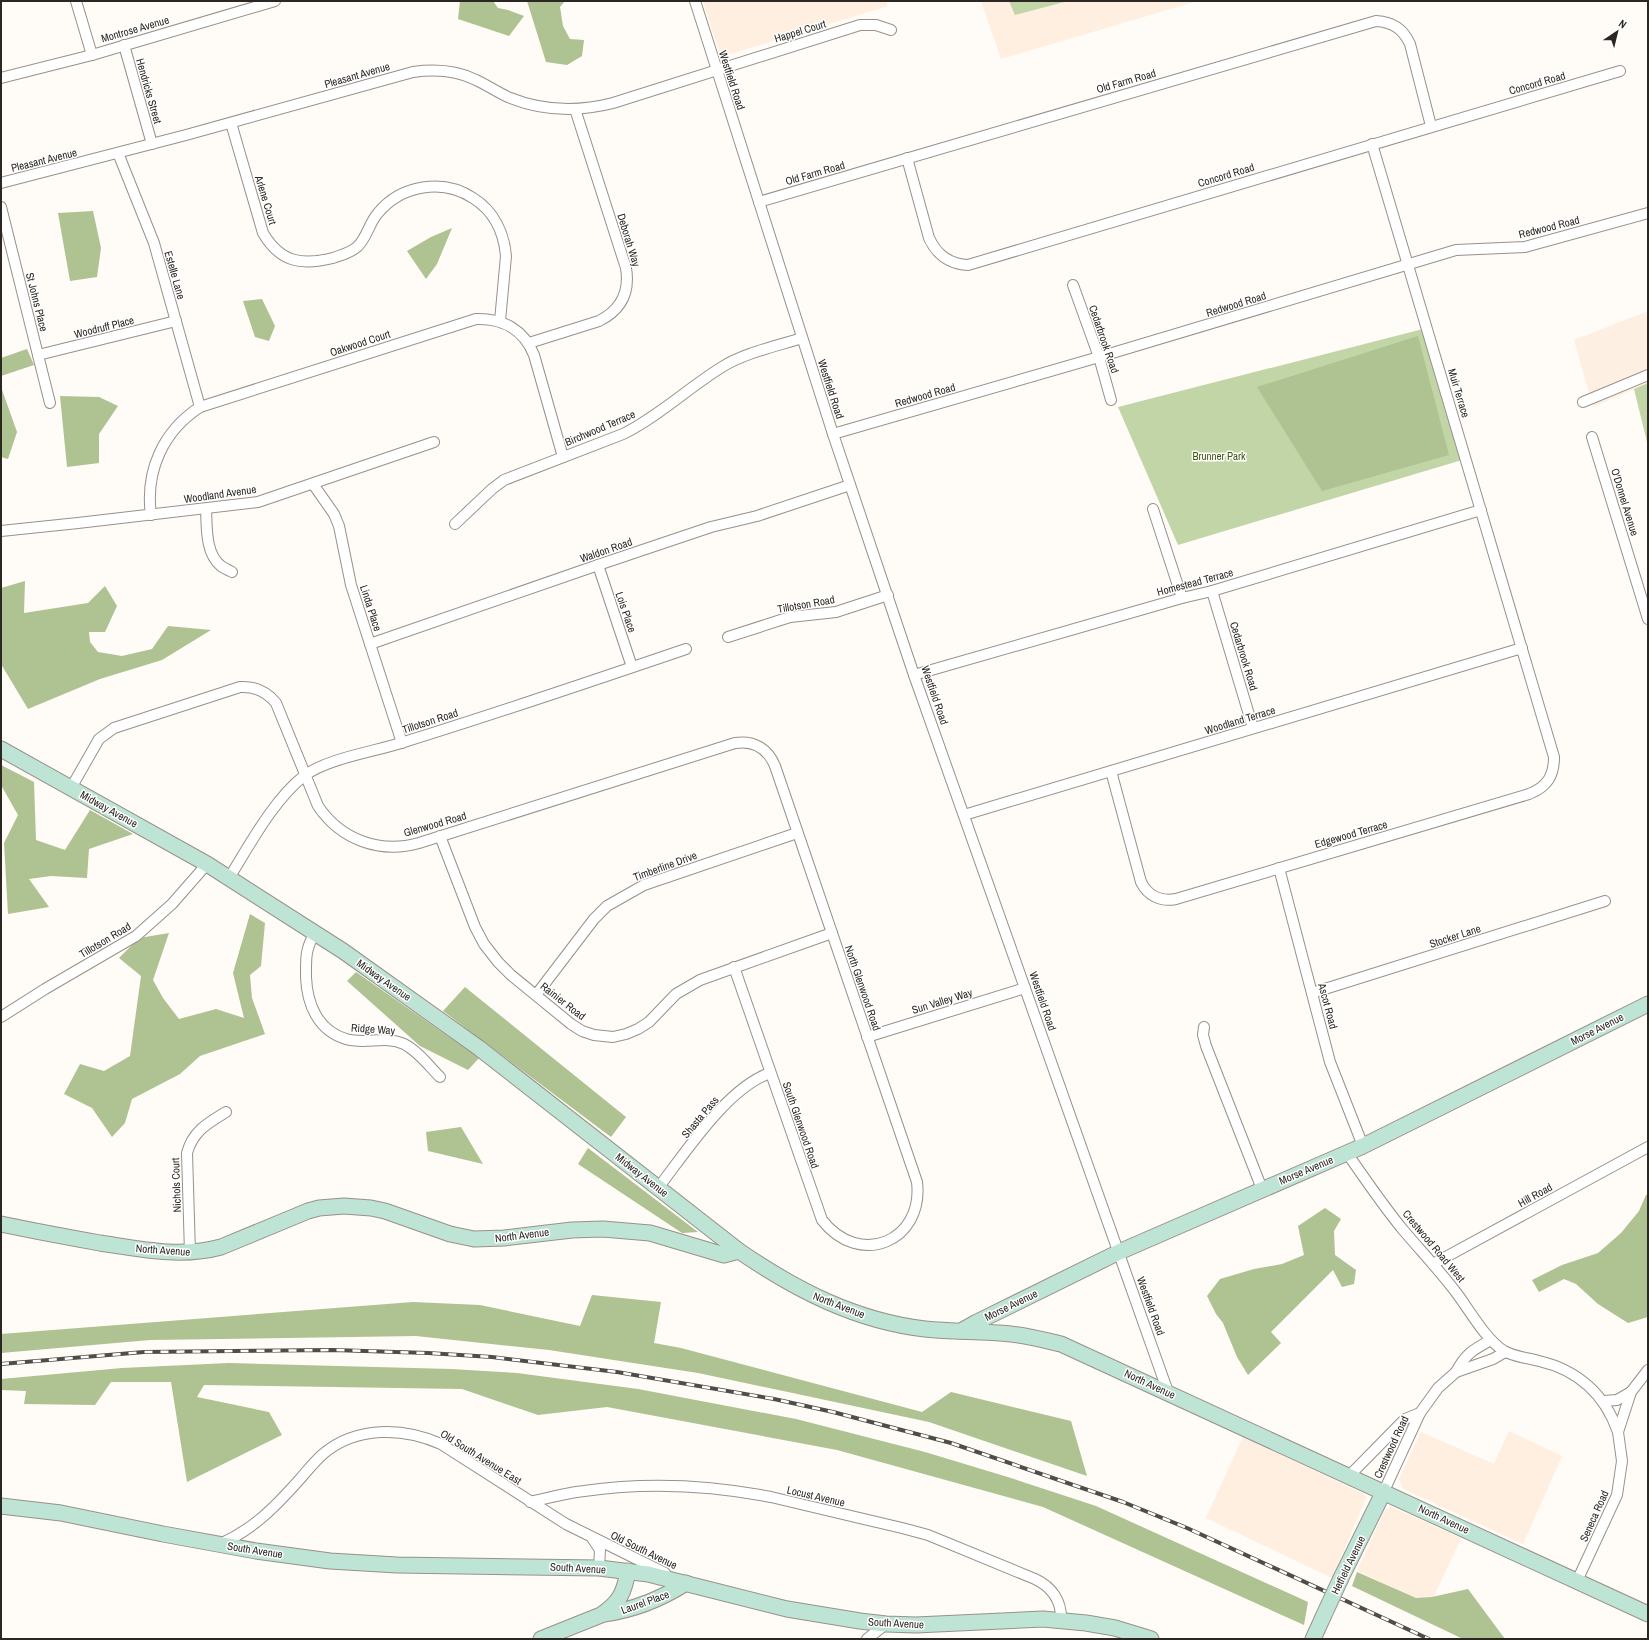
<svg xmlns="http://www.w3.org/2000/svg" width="1649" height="1640" font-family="'Archivo Narrow',sans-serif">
<rect width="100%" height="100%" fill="#fffbf7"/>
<g fill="#feefe0">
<polygon points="703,1 886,1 888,6 721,57"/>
<polygon points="981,1 1198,1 1001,59"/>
<polygon points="1509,1431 1562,1456 1523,1544 1403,1489 1399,1479 1421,1432 1494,1464"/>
<polygon points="1243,1437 1364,1494 1366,1498 1332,1578 1206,1518"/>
<polygon points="1391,1507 1461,1538 1430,1605 1357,1571 1385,1510"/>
</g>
<polygon fill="#fdefe1" points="1648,311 1648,383 1593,407 1574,340"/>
<g fill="#c1d5a6">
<polygon points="1009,1 1068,1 1015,15"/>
<polygon points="1423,329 1462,460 1178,545 1118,407"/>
<polygon points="1648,383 1648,446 1634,389"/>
</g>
<g fill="#aec292">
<polygon points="460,1 493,1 498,8 508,10 524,16 509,36 458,19"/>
<polygon points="527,1 565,1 560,7 563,26 570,39 584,40 582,56 567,65 546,62"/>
<polygon points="93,211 101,248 97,277 70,281 58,213"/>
<polygon points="452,228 437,264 426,279 407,251 431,237"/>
<polygon points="262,299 275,326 269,341 255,337 243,301"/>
<polygon points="1418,336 1449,455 1322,491 1257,387"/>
<polygon points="27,349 34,365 1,376 1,358"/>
<polygon points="1,387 17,432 8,459 1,457"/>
<polygon points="60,396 99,397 118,406 99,434 99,463 67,467"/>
<polygon points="25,581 24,613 88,603 105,586 117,606 105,632 89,632 90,642 98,652 122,656 152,649 168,626 211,630 162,660 100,679 28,709 1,664 1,588"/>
<polygon points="1,765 34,782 36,840 65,850 90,810 133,834 89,849 87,878 51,876 29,879 49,907 8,914 4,843 18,815 1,785"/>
<polygon points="250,914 265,923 261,966 250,975 252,998 265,1034 200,1056 180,1074 132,1099 125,1123 112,1137 92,1108 64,1094 80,1064 104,1071 130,1056 141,976 119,958 139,938 169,933 153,980 163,998 179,1019 216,1009 244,1018 233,973"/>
<polygon points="356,972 479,1058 468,1070 420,1046 347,981"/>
<polygon points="465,987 626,1117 611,1137 443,1011"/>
<polygon points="461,1127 483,1164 428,1151 426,1132"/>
<polygon points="588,1148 698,1232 682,1233 578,1164"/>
<polygon points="1648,1194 1648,1317 1628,1323 1598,1304 1576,1284 1564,1279 1539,1292 1532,1280 1562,1265 1598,1253 1621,1233 1639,1211 1646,1195"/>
<polygon points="1325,1208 1341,1219 1334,1231 1335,1255 1356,1270 1354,1284 1342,1287 1333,1270 1271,1332 1281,1343 1248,1375 1237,1357 1223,1323 1216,1314 1207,1296 1220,1279 1254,1269 1282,1264 1304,1255 1298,1226"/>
<polygon points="592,1295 661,1302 654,1343 681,1348 922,1412 951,1392 1071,1421 1087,1476 929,1422 698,1373 549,1350 416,1336 150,1340 1,1353 1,1334 413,1302 480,1305 580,1326"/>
<polygon points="229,1363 451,1369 517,1373 638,1389 796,1419 925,1452 1011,1478 1096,1506 1308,1602 1304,1625 1043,1507 837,1450 607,1407 538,1415 462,1389 204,1385 197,1397 269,1412 282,1435 187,1482 171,1382 111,1382 95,1405 24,1404 26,1391 1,1390 1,1379 122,1368"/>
<polygon points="1357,1572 1416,1598 1432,1597 1468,1589 1505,1639 1463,1639 1352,1586"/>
</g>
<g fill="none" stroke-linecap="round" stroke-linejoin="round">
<defs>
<g id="street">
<polyline points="76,1 92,55"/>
<polyline points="695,1 833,434 914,675 1168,1392"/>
<polyline points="124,45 152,144"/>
<polyline points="1,78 92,55 275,1"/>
<path d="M231,123L263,233C280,262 301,266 333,258C341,255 350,253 357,247C367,238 369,223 378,213C401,185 443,178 473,198C494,211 504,233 506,256L500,321"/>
<polyline points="118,153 154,243 200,407"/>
<path d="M907,158L929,238C937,255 949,264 968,265L1620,71"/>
<path d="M1,183L186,135L413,72C435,69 456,70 476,80C487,85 497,92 508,97C542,111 578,112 613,103L860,25H876L891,30"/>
<path d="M759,202L1376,21C1393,22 1403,29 1410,44L1431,126"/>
<polyline points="1,207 50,403"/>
<polyline points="1073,285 1099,357 1111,400"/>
<path d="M529,343L599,321C621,310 630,292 626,268L575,109"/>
<polyline points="38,355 176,321"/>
<polyline points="1583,402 1648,375"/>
<polyline points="833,434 1099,357 1456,250 1525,247 1648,213"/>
<polyline points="1592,437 1648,619"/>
<polyline points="313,484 334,514 339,526 351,585 402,743"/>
<path d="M206,509C207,527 205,553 221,566C224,568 228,570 232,572"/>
<polyline points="1153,509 1182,598"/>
<path d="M151,515C145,471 163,431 200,407L476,319C503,318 524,330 534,355L563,457"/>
<path d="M455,524L492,489L504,480L623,434C659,416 688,388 722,367C744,353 777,346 802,338"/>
<polyline points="1,531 78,523 258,502 434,442"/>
<polyline points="598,565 632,667"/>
<polyline points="1212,591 1253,728"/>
<polyline points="728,637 790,617 836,612 888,595"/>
<polyline points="370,644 598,565 711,527 757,516 850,485"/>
<polyline points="914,675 1182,598 1212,591 1481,510"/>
<path d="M1111,771L1141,882C1148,896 1161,902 1176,899L1529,794C1547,787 1554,776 1554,757L1372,144"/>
<path d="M71,788L99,739L114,728L240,687C255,686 266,691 276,703L318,806C341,840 380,854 419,843L735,743C754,740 768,749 775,766L917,1182C924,1242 859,1268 822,1220L734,967"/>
<polyline points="964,815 1522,648"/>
<polyline points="440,836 475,927 484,944 498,962 511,975 571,1024 582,1031 594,1035 613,1037 626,1034 638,1029 649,1022 676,994 700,980 832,933"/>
<polyline points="1279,868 1330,1062 1363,1146"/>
<path d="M229,878C249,846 274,799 304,776C328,758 374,752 404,742C498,713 592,681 686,649"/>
<path d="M315,933C305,949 306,959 306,977C307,1004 318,1031 346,1039C366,1045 385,1035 404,1044C418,1051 429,1066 440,1077"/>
<polyline points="1312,993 1605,901"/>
<polyline points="536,995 594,919 607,906 644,885 797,833"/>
<polyline points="1,1017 45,989 136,936 172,904 207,864"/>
<polyline points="1204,1027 1203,1035 1206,1046 1262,1189"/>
<polyline points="867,1037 1025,988"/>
<path d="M1347,1153C1365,1179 1384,1207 1404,1231C1421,1251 1439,1270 1455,1291C1469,1309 1485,1339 1504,1351C1514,1357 1529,1358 1539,1361C1578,1370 1605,1395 1618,1432"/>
<path d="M658,1188C686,1152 727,1088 770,1073"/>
<path d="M190,1253L187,1153C193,1131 208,1123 226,1112"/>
<polyline points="1433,1264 1648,1147"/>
<path d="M1456,1372C1466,1353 1473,1350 1491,1340"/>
<polyline points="1604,1401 1617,1400 1631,1392"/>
<polyline points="1349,1476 1405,1419 1420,1413"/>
<polyline points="1384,1491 1420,1413 1438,1388 1456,1372 1493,1359 1505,1352"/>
<path d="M530,1502C548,1498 566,1493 584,1491C646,1482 710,1485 771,1497L902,1528L928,1535L1035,1579C1052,1587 1062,1601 1061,1621"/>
<polyline points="592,1538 600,1550 599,1568"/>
<path d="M220,1544C254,1529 276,1506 300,1479C307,1471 314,1462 323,1454C356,1426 403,1427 441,1444L566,1524L665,1573"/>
<polyline points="1577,1581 1617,1495 1622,1461 1618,1432 1631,1392 1648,1370"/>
<polyline points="867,1639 886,1624"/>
</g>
<g id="secondary">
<path d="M1,749L207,864L343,951L479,1048L739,1251C796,1290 856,1321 925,1329C954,1332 982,1331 1011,1334C1028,1336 1044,1340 1061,1344L1648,1614"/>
<path d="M1,1224C34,1231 67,1237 100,1243C140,1249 181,1258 221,1247L308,1211L319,1208L344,1206L371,1208L385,1211L450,1234L474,1239L504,1238L572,1230L603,1229L650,1233L724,1255L739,1251"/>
<polyline points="961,1331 977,1322 1119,1252 1363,1146 1648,1004"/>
<polyline points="1,1506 61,1513 163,1534 256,1551 330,1561 397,1565 599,1568 648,1574 787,1609 860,1621 886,1624 916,1625 1043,1619 1086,1623 1115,1628 1151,1639"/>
<polyline points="1341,1578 1384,1491"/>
<path d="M604,1614C634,1610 661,1599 686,1583"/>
<path d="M541,1639L601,1615C620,1602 624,1593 628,1571"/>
<polyline points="1313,1639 1323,1617"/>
</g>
</defs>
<use href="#street" stroke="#999188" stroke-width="12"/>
<use href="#secondary" stroke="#999188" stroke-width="17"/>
<use href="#street" stroke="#fff" stroke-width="10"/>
<use href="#secondary" stroke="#bee4d5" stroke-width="15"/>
<defs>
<polyline id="rail" points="1,1364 144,1352 333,1350 428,1353 492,1357 617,1372 774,1399 833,1412 951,1443 1123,1502 1187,1528 1429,1639"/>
</defs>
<use href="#rail" stroke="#504d49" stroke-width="4"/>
<use href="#rail" stroke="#fff" stroke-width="2.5" stroke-dasharray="8" stroke-linecap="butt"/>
<defs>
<polyline id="secondary-bridge" points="1323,1617 1341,1578"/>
</defs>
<use href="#secondary-bridge" stroke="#999188" stroke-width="17" stroke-linecap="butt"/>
<use href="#secondary-bridge" stroke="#bee4d5" stroke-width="15"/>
</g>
<g text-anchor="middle" stroke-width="3" stroke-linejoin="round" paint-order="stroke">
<g font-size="11" fill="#2b2824" stroke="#fff">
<text transform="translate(135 29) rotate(-16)" y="4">Montrose Avenue</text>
<text transform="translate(800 31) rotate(-17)" y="4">Happel Court</text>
<text transform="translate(357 75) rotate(-16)" y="4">Pleasant Avenue</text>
<text transform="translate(732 80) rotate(72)" y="4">Westfield Road</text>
<text transform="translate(1126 81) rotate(-16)" y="4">Old Farm Road</text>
<text transform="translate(1537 83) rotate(-16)" y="4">Concord Road</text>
<text transform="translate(149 91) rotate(74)" y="4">Hendricks Street</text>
<text transform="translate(44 160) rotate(-14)" y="4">Pleasant Avenue</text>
<text transform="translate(815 173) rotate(-16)" y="4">Old Farm Road</text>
<text transform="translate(1226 175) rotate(-17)" y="4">Concord Road</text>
<text transform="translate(266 200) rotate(73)" y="4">Arlene Court</text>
<text transform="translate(1549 227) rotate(-14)" y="4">Redwood Road</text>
<text transform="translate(629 240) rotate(73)" y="4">Deborah Way</text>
<text transform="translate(175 275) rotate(74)" y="4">Estelle Lane</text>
<text transform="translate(37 302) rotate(76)" y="4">St Johns Place</text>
<text transform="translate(1236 304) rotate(-17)" y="4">Redwood Road</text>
<text transform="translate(104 327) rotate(-14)" y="4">Woodruff Place</text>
<text transform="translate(1104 339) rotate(71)" y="4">Cedarbrook Road</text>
<text transform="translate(360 343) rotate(-18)" y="4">Oakwood Court</text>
<text transform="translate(831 389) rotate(72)" y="4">Westfield Road</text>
<text transform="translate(1459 393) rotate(73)" y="4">Muir Terrace</text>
<text transform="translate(925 395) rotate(-16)" y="4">Redwood Road</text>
<text transform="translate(600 428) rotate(-23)" y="4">Birchwood Terrace</text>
<text transform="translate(220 494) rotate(-8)" y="4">Woodland Avenue</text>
<text transform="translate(1625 502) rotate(73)" y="4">O'Donnel Avenue</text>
<text transform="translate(606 550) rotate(-19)" y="4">Waldon Road</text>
<text transform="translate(1195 582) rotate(-15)" y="4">Homestead Terrace</text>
<text transform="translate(806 604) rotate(-10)" y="4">Tillotson Road</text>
<text transform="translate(371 608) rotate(72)" y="4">Linda Place</text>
<text transform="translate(626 612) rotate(71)" y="4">Lois Place</text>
<text transform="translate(1244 656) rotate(73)" y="4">Cedarbrook Road</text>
<text transform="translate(935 695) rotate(71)" y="4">Westfield Road</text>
<text transform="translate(1240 720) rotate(-17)" y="4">Woodland Terrace</text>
<text transform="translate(430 721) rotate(-18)" y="4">Tillotson Road</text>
<text transform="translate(109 809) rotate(29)" y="4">Midway Avenue</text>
<text transform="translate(435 824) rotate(-16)" y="4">Glenwood Road</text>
<text transform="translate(1351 834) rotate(-16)" y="4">Edgewood Terrace</text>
<text transform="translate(665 866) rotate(-20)" y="4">Timberline Drive</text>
<text transform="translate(1455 936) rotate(-18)" y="4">Stocker Lane</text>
<text transform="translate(105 940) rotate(-31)" y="4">Tillotson Road</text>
<text transform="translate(384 980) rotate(35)" y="4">Midway Avenue</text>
<text transform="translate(863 988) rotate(71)" y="4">North Glenwood Road</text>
<text transform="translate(563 1001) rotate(38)" y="4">Rainier Road</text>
<text transform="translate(942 1001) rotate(-17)" y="4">Sun Valley Way</text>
<text transform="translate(1043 1001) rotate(71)" y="4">Westfield Road</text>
<text transform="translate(1328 1006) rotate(75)" y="4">Ascot Road</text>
<text transform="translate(373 1029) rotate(4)" y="4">Ridge Way</text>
<text transform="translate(1597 1029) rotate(-27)" y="4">Morse Avenue</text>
<text transform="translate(700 1117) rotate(-50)" y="4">Shasta Pass</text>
<text transform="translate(801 1125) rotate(71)" y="4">South Glenwood Road</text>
<text transform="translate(1306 1170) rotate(-23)" y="4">Morse Avenue</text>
<text transform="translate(642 1175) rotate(38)" y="4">Midway Avenue</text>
<text transform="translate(176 1185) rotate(-92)" y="4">Nichols Court</text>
<text transform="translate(1535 1195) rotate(-29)" y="4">Hill Road</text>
<text transform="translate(522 1235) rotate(-7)" y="4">North Avenue</text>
<text transform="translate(1434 1246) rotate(50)" y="4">Crestwood Road West</text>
<text transform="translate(163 1250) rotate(4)" y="4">North Avenue</text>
<text transform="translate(839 1305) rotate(21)" y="4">North Avenue</text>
<text transform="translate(1011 1305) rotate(-26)" y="4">Morse Avenue</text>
<text transform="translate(1151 1306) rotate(70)" y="4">Westfield Road</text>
<text transform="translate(1150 1384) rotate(25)" y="4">North Avenue</text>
<text transform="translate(1391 1447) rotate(-65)" y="4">Crestwood Road</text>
<text transform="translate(481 1457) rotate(32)" y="4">Old South Avenue East</text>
<text transform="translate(816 1496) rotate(13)" y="4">Locust Avenue</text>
<text transform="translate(1594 1516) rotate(-66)" y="4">Seneca Road</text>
<text transform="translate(1444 1519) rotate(25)" y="4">North Avenue</text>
<text transform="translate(255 1550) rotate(9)" y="4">South Avenue</text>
<text transform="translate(644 1550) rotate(26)" y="4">Old South Avenue</text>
<text transform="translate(1348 1565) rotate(-64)" y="4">Hetfield Avenue</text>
<text transform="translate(578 1568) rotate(3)" y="4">South Avenue</text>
<text transform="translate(645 1602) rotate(-20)" y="4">Laurel Place</text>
<text transform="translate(896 1623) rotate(3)" y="4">South Avenue</text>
</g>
<g font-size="11" fill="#3f550e" stroke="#fff">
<text x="1219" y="460">Brunner Park</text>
</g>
</g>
<rect width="1649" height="1640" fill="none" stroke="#2b2824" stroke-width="4"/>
<g transform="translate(1617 32) rotate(35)" stroke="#ffffff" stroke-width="3" paint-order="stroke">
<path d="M0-3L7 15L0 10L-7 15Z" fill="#2b2824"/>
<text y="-6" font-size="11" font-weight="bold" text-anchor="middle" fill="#2b2824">N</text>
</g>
</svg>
